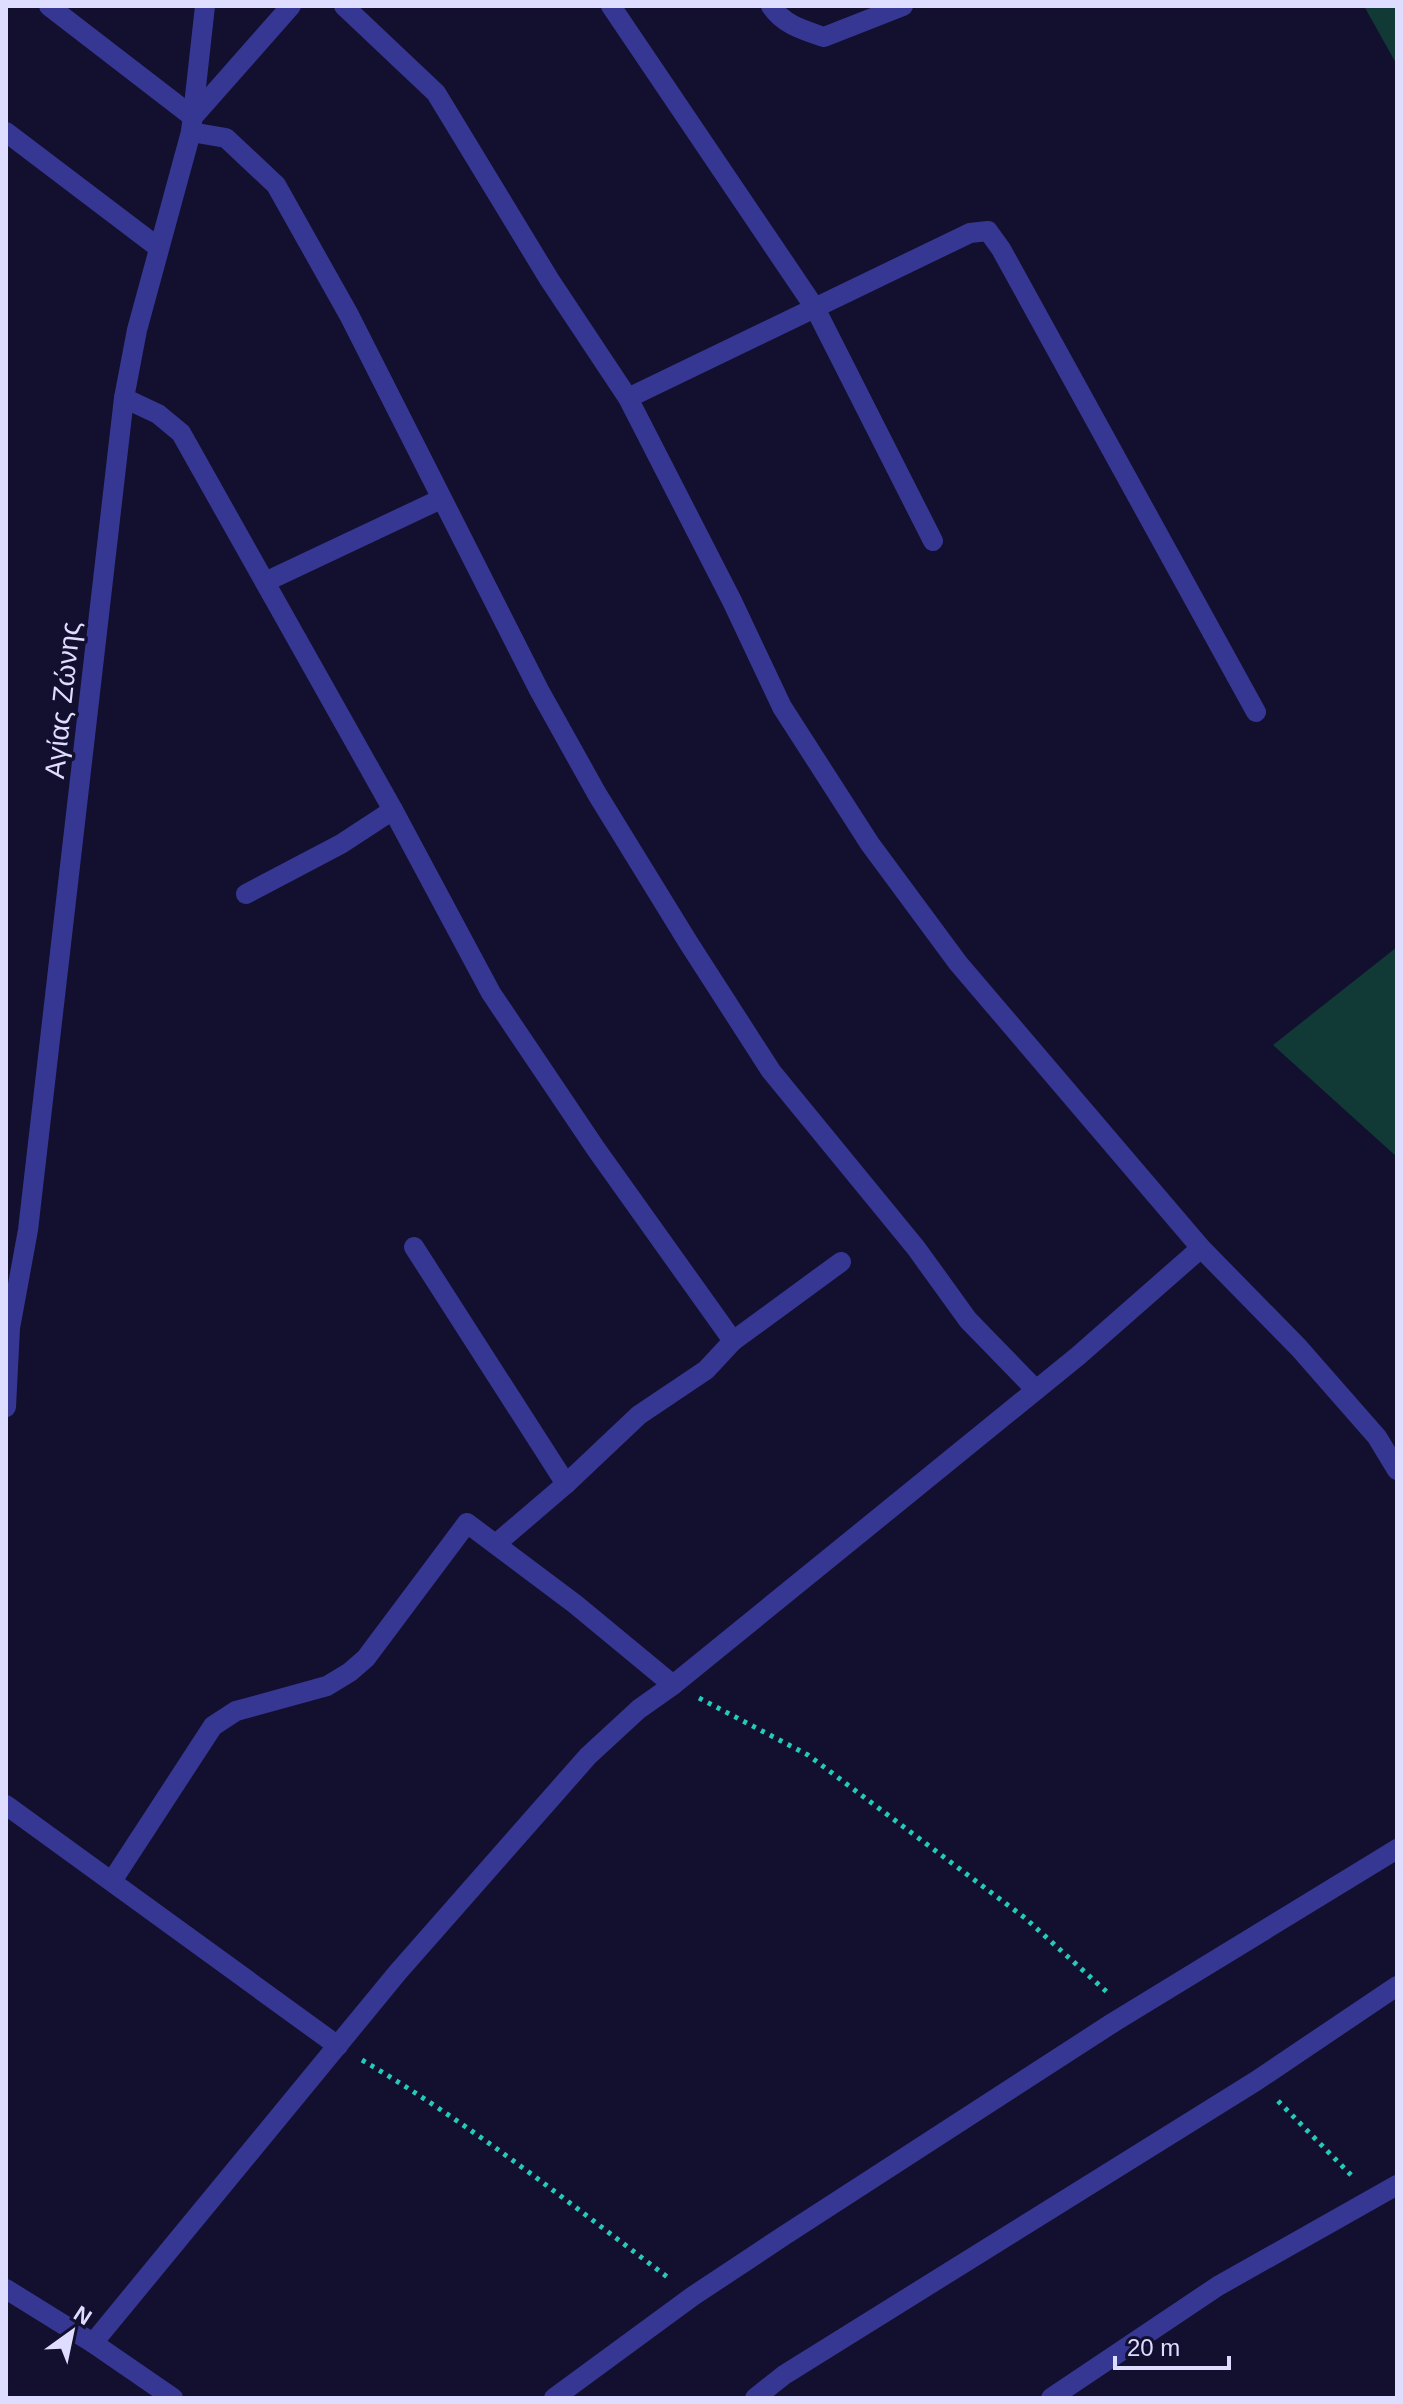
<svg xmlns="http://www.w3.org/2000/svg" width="1403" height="2404" font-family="Helvetica,sans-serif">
<rect width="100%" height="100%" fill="#130f2f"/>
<g fill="#113936">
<polygon points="1364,6 1397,6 1397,65"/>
<polygon points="1397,947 1397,1157 1273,1045"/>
</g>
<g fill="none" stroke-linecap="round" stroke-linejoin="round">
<g stroke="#24cbb8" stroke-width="5" stroke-dasharray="4 6" stroke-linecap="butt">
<polyline points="699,1698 808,1755 1025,1918 1108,1993"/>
<path d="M362,2060C471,2124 569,2203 670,2279"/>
<polyline points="1278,2101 1352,2176"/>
</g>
<g stroke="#363792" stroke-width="20">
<polyline points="49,6 193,117 291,6"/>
<polyline points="344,6 436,93 549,279 628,398 732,601 782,707 870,844 958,963 1201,1248 1299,1348 1377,1437 1397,1470"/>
<polyline points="611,6 815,308 933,541"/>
<path d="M771,6C784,25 803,30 824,37L903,6"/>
<polyline points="6,132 159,248"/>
<polyline points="191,132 226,138 276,185 349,315 539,690 597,794 688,942 771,1071 916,1248 968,1320 1036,1390"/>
<polyline points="124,398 158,414 181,433 393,810 491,993 596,1149 733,1341"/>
<polyline points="628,398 970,233 988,231 1001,249 1256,712"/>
<polyline points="265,582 441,499"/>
<polyline points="246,894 341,844 393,810"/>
<polyline points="414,1247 566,1484"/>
<polyline points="497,1543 566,1484 639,1415 706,1370 733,1341 841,1262"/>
<polyline points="6,1805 338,2046"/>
<polyline points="112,1881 213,1726 236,1711 327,1686 350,1672 366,1658 467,1523 575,1604 673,1685"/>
<polyline points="93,2343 398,1972 588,1756 639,1709 673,1685 1078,1356 1201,1248"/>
<polyline points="554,2398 693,2296 785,2235 1114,2022 1397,1849"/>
<polyline points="755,2398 784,2375 1256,2081 1397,1986"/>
<polyline points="1051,2398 1218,2286 1397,2185"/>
</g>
<g stroke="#363792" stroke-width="20">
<polyline points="6,1407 10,1328 28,1230 124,398 137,330 191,132 205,6"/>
<polyline points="6,2289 93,2343 173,2398"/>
</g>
</g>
<g text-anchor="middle" stroke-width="7" stroke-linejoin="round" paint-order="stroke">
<g font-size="28" fill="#dfddff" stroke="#130f2f">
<text transform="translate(62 700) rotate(-84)" y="10">Αγίας Ζώνης</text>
</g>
</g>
<rect width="1403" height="2404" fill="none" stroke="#dfddff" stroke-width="16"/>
<g transform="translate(72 2332) rotate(33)" stroke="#130f2f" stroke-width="6" paint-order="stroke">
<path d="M0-6L14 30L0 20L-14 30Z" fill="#dfddff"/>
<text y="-12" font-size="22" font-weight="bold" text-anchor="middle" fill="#dfddff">N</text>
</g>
<path d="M1115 2356v12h114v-12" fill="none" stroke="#dfddff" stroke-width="4"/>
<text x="1127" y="2356" font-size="24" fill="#dfddff" stroke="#130f2f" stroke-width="6" paint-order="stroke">20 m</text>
</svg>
